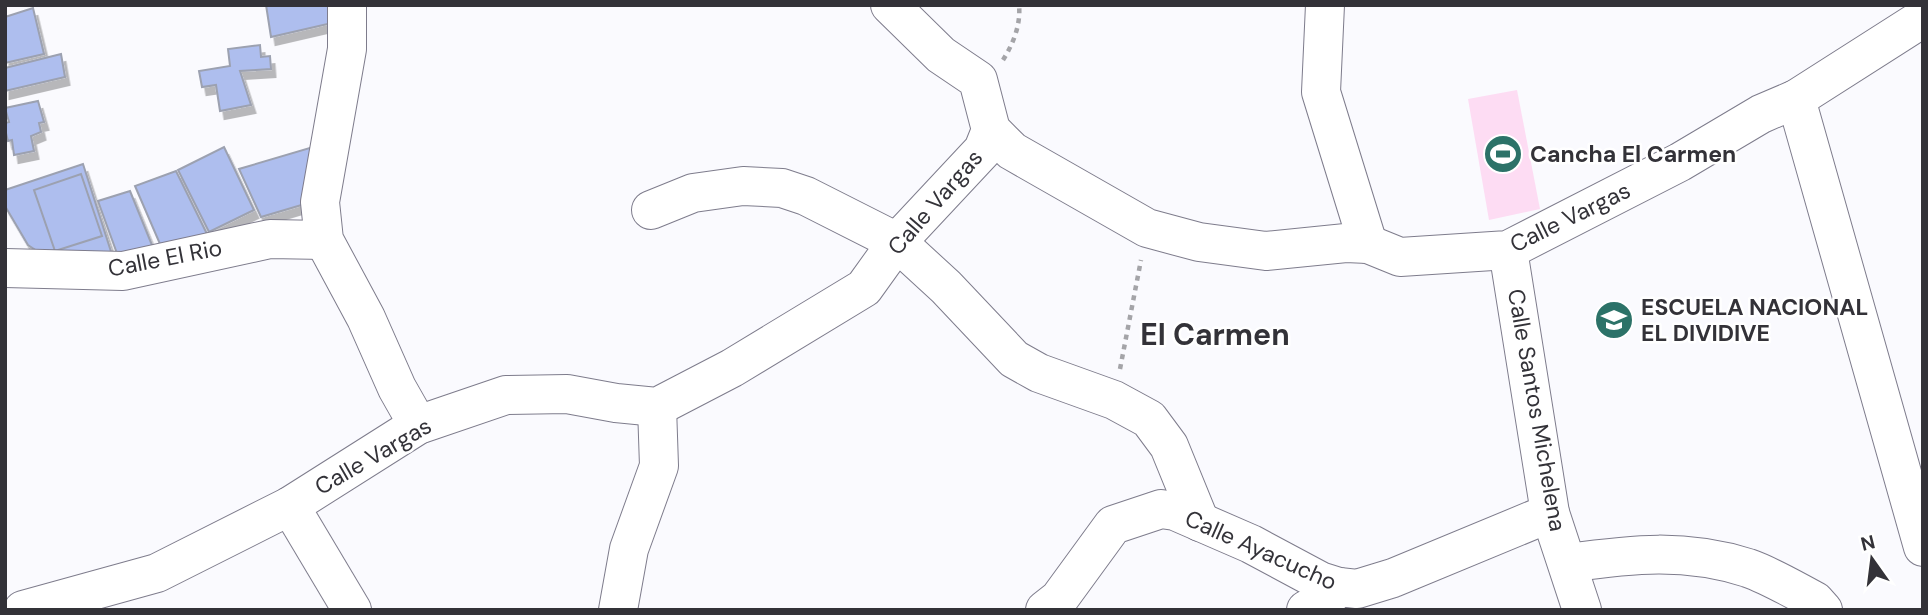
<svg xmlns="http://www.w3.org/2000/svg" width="1928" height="615" font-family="'DM Sans',sans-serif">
<defs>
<filter id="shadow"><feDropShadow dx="4.5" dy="8" stdDeviation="0" flood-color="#0004"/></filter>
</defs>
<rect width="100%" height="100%" fill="#fafafe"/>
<polygon fill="#fddcf3" points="1517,90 1540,209 1489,220 1468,99"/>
<g fill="#aebeee" stroke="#9ca1b0" stroke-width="2" filter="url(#shadow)">
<polygon points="266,5 333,5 332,23 271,37"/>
<polygon points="33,8 44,54 5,63 5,17"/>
<polygon points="260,45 261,57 270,56 271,69 240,71 251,105 220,111 216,85 202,87 199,71 230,66 228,49"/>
<polygon points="61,54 65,77 5,91 5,68"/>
<polygon points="38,101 44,122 39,123 41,132 31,136 34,151 14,155 12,140 8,141 5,129 5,123 9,122 5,108"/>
<polygon points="224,147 254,210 209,232 178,170"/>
<polygon points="313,147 315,201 261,217 239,169"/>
<polygon points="83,164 114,261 40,253 28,245 5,206 5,190"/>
<polygon points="176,171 207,234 163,251 135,186"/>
<polygon points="81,174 102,236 55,251 34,190"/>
<polygon points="130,191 156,255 119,259 98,201"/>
</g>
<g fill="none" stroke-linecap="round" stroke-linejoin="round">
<defs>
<g id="minor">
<polyline points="347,5 347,49 320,202 324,240 366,318 397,388 418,425"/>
<polyline points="890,5 941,55 978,80 991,130 1012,151 1147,228 1199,242 1266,251 1346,243 1368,244 1400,257 1508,250 1680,162 1761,114 1796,99 1923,18"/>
<polyline points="1325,5 1321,92 1368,244"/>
<polyline points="1796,99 1923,547"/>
<polyline points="651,210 693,193 743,186 782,188 806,196 897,242 946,287 1014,359 1039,373 1114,400 1149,419 1169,446 1200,522"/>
<polyline points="1508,250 1550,513 1582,610"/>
<polyline points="5,268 123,271 270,239 324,240"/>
<polyline points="290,506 352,610"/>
<path d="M1568,563C1633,554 1684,548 1748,568C1771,576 1794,590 1815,601L1823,610"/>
<polyline points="23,610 157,573 290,506 418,425 506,395 567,394 616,403 657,407 732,368 864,288 897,242 983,150 991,130"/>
<polyline points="618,610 629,549 659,466 657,407"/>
<polyline points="1045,610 1059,599 1113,525 1161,509 1175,511 1251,544 1320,581 1339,587 1357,589 1393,578 1550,513"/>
<polyline points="1306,610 1326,599 1339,587"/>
</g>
</defs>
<use href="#minor" stroke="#7e7c8c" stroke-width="40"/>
<g stroke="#a4a4a8" stroke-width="4.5" stroke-dasharray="5 5" stroke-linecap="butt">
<path d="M1003,60C1013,44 1021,25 1019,5"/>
<polyline points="1120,369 1141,260"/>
</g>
<use href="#minor" stroke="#fff" stroke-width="38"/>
</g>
<defs>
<symbol id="stadium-disc" viewBox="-11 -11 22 22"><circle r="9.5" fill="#2c7268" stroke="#fff"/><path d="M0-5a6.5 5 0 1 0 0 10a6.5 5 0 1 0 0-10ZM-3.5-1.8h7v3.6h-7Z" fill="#fff"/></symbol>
<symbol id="school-disc" viewBox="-11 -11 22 22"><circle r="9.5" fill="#2c7268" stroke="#fff"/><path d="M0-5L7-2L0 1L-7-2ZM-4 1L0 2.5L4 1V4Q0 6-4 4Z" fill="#fff"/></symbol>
</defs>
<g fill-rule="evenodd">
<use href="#stadium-disc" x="1481" y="132" width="44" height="44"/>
<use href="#school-disc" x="1592" y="298" width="44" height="44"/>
</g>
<g text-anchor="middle" stroke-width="5" stroke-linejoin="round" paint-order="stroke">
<g font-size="23" font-weight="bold" fill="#333238" stroke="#fff" text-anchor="start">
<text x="1530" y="162">Cancha El Carmen</text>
<text x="1641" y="315">ESCUELA NACIONAL<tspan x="1641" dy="26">EL DIVIDIVE</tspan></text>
</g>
<g font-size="23" fill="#333238" stroke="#fff">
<text transform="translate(935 202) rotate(-49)" y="8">Calle Vargas</text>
<text transform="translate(1570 217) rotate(-26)" y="8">Calle Vargas</text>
<text transform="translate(165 258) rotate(-11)" y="8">Calle El Rio</text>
<text transform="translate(1537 410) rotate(80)" y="8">Calle Santos Michelena</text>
<text transform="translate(373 456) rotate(-30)" y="8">Calle Vargas</text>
<text transform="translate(1261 550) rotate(24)" y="8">Calle Ayacucho</text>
</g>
<g font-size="30" font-weight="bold" fill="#333238" stroke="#fff">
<text x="1215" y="345">El Carmen</text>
</g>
</g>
<rect width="1928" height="615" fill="none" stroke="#333238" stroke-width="14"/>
<g transform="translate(1872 559) rotate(346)" stroke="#ffffff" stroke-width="5" paint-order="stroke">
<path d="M0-5L12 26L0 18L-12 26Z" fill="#333238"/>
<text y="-10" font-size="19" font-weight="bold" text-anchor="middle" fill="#333238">N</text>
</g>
</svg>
